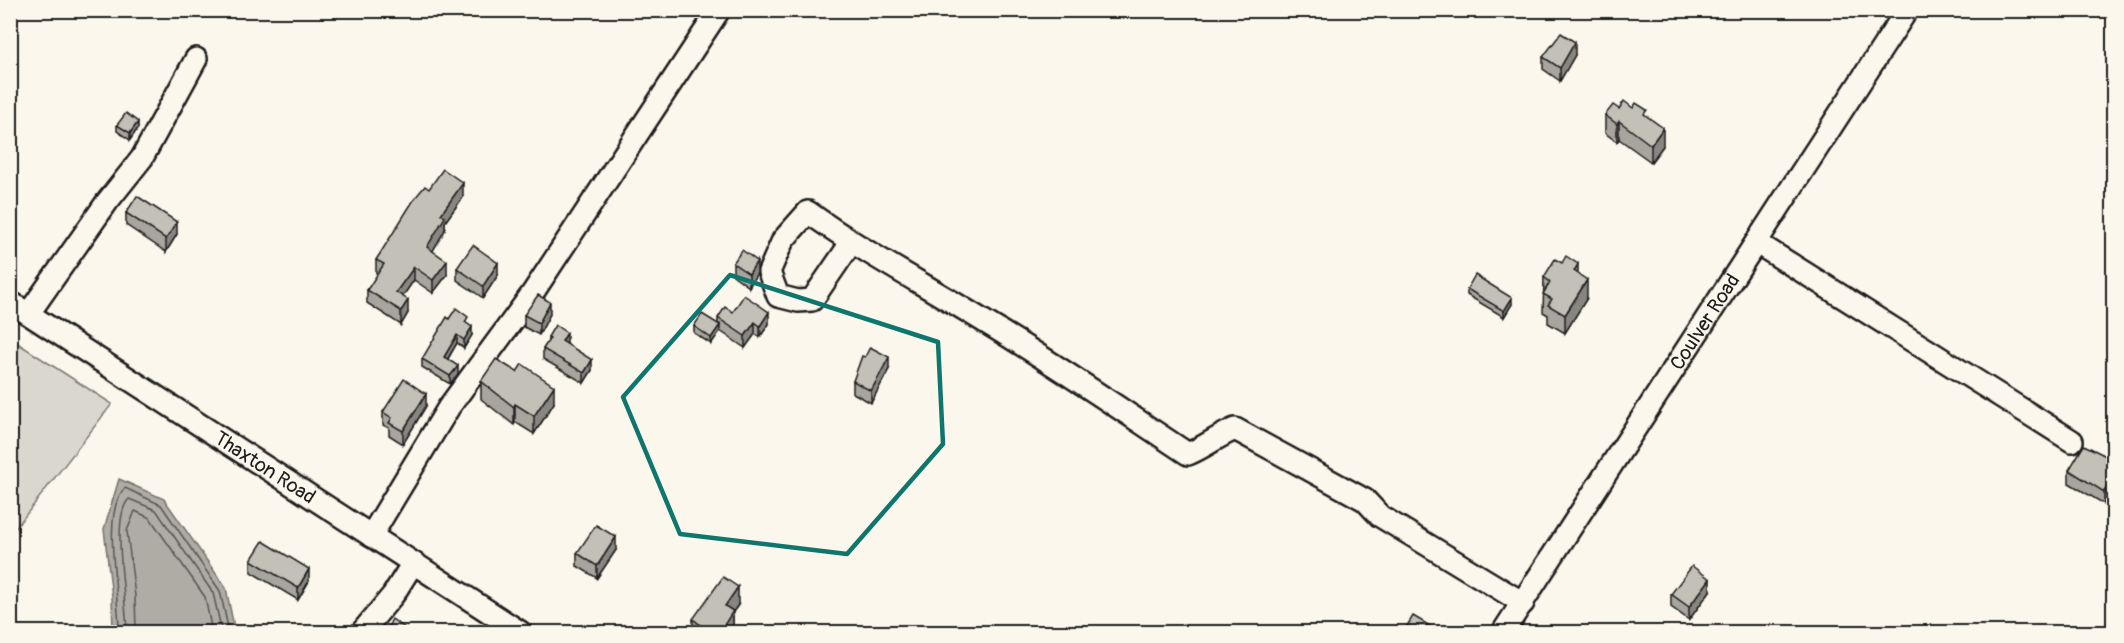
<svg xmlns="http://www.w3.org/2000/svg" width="2124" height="643" font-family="Pangolin,sans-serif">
<rect width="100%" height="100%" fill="#fbf7ec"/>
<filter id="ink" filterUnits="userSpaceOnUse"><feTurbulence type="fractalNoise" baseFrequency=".0167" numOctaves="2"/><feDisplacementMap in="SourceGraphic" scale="12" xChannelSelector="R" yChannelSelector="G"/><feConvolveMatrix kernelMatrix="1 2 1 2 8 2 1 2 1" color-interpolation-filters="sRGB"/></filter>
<g filter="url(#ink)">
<polygon fill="#dad7ce" stroke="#7b7a75" stroke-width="1.5" points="11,339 112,404 11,534"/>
<polygon fill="#afaca5" stroke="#74726e" stroke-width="1.5" points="119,479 164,499 226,588 235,632 113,632 112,597 104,529"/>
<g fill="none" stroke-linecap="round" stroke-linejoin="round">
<g stroke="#575653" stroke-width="1.5">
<path d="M119,632C120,599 100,511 125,488L161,505L220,591L229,632"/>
<path d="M127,632C127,603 110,517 129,499L156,510L213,593L222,632"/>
<polyline points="136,632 135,596 127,531 135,511 150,518 205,597 212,632"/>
</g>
<defs>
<g id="minor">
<path d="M851,243L812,300L798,301L778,296L769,272L783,240L808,212C866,254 930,287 990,325C1058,366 1123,411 1188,454C1205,447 1218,436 1235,429L1365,500L1380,516L1523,603"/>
<polyline points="1757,243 2072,441"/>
<path id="s1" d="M10,302L520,632"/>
<polyline points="29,313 107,202 142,158 196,59"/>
<polyline points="371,536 449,407 532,294 719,10"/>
<polyline points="362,632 393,595 413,563"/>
<path id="s2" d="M1503,632L1907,10"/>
</g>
</defs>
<use href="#minor" stroke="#1c1c1c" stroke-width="26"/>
<use href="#minor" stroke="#fbf7ec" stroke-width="21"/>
</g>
<g fill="#a8a59e" stroke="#1c1c1c" stroke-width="1.5">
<polygon points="1575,55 1560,81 1543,69 1543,57"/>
<polygon points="1619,109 1647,117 1663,146 1651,162 1619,139 1617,142 1605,133 1605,115"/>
<polygon points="117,125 138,128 130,140 117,131"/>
<polygon points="429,189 463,197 445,222 445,230 432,251 447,275 433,293 414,280 402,297 408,313 401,325 367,303 367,290 378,274 376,273 376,260"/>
<polygon points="126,213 177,234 166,252 126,225"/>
<polygon points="733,263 757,273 749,287 733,275"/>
<polygon points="457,268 498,275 483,298 457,280"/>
<polygon points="1578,274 1587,298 1565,333 1548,323 1548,315 1543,312 1544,277"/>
<polygon points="1467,289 1512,304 1504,317 1467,295"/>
<polygon points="733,312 769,324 760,337 755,334 745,348 720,331 711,344 694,333 694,326 718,324 718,318"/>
<polygon points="550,314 539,335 524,327 524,315"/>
<polygon points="468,325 472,335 464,348 457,343 448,359 458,374 450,384 422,367 422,359"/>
<polygon points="548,337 567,343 566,344 592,370 584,383 543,359 543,349 548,342"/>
<polygon points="889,369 871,403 853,393 853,381"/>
<polygon points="481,381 554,403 534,434 515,422 514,425 481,399"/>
<polygon points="426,406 403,444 389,435 389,428 383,425 383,412"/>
<polygon points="2114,456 2114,485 2104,504 2069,483 2069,470"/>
<polygon points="616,550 597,578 577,566 577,553"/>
<polygon points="251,560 309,581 298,600 251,572"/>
<polygon points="1710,591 1689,620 1671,607 1671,594"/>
<polygon points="738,605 733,612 733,629 731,633 693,633 693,619"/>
</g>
<g fill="#888681" stroke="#1c1c1c" stroke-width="1.5">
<polygon points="1575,42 1575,55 1560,81 1560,68"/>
<polygon points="1619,121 1619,139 1617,142 1617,124"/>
<polygon points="138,122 138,128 130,140 130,133"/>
<polygon points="1663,128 1663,146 1651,162 1651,145"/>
<polygon points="463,183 463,197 445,222 445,230 427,261 427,247 441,214"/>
<polygon points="177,222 177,234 166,252 166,239"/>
<polygon points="447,261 447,275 433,293 433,280"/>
<polygon points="757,261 757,273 749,287 749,274"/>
<polygon points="498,263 498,275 483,298 483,286"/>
<polygon points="1578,264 1578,282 1574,271"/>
<polygon points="414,267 414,280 396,306 396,292"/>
<polygon points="1587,280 1587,298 1565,333 1565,315"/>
<polygon points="1512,298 1512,304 1504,317 1504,311"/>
<polygon points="408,300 408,313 401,325 401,311"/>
<polygon points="550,302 550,314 539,335 539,323"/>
<polygon points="769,312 769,324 760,337 760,326"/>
<polygon points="755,322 755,334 745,348 745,336"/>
<polygon points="720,325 720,331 711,344 711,338"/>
<polygon points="472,327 472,335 464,348 464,340"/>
<polygon points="567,333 567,343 562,351 562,341"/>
<polygon points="457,335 457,343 444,365 444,357"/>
<polygon points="889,357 889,369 871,403 871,391"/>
<polygon points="592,360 592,370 584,383 584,373"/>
<polygon points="458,366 458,374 450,384 450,376"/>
<polygon points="554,386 554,403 534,434 534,416"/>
<polygon points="426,394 426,406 403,444 403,431"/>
<polygon points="515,404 515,422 514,425 514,407"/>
<polygon points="2114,473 2114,485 2104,504 2104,492"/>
<polygon points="616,537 616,550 597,578 597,566"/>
<polygon points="309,569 309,581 298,600 298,588"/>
<polygon points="1710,579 1710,591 1689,620 1689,607"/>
<polygon points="738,587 738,605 733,612 733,629 731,633 719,633 725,606"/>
</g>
<g fill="#c3c0b8" stroke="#1c1c1c" stroke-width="1.5">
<polygon points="1561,33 1575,42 1560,68 1543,57"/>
<polygon points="1624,101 1633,108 1636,103 1647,110 1644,114 1663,128 1651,145 1619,121 1617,124 1605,115 1613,105 1619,109"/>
<polygon points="126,113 138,122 130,133 117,125"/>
<polygon points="443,169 463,183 441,214 445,217 427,247 447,261 433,280 414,267 396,292 408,300 401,311 367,290 384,264 376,260 415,198 425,186 429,189"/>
<polygon points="137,196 177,222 166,239 126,213"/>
<polygon points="473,245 498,263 483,286 457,268"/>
<polygon points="742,250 757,261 749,274 733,263"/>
<polygon points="1566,256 1578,264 1574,271 1587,280 1565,315 1548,305 1552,299 1543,294 1550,282 1544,277 1555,259 1562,263"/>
<polygon points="1475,275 1512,298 1504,311 1467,289"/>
<polygon points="538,295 550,302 539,323 524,315"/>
<polygon points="744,295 769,312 760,326 755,322 745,336 718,318 725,307 733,312"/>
<polygon points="456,308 468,317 465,322 472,327 464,340 457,335 444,357 458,366 450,376 422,359 447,317 449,319"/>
<polygon points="702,314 720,325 711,338 694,326"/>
<polygon points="555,325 567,333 562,341 592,360 584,373 543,349 550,338 548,337"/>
<polygon points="870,347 889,357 871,391 853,381 862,356 865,357"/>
<polygon points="496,359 517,372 522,364 554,386 534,416 515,404 514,407 481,381"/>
<polygon points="404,379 426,394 403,431 389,423 392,418 383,412"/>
<polygon points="2084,445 2106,456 2109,453 2114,456 2114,473 2104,492 2069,470"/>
<polygon points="596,525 616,537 597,566 577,553"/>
<polygon points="263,541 309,569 298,588 251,560"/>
<polygon points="1692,566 1710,579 1689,607 1671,594"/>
<polygon points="723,577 738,587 725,606 733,611 719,633 711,633 693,619"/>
<polygon points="1413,616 1437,630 1436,633 1406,633 1404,631"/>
<polygon points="392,619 412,633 385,633"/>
</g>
</g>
<path fill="none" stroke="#0f766e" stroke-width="4.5" stroke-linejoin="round" d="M730,275L938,342L943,444L847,554L680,534L623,397Z"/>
<g text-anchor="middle" stroke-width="5" stroke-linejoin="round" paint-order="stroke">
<g font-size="20" fill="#1c1c1c" stroke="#fbf7ec">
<text dy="7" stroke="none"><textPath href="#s2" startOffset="370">Coulver Road</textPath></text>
<text dy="7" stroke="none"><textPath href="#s1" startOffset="304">Thaxton Road</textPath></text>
</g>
</g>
<rect width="2124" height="643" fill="none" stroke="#fbf7ec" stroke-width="36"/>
<rect x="18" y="18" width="2088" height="607" fill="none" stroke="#1c1c1c" stroke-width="2" filter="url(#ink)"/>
</svg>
